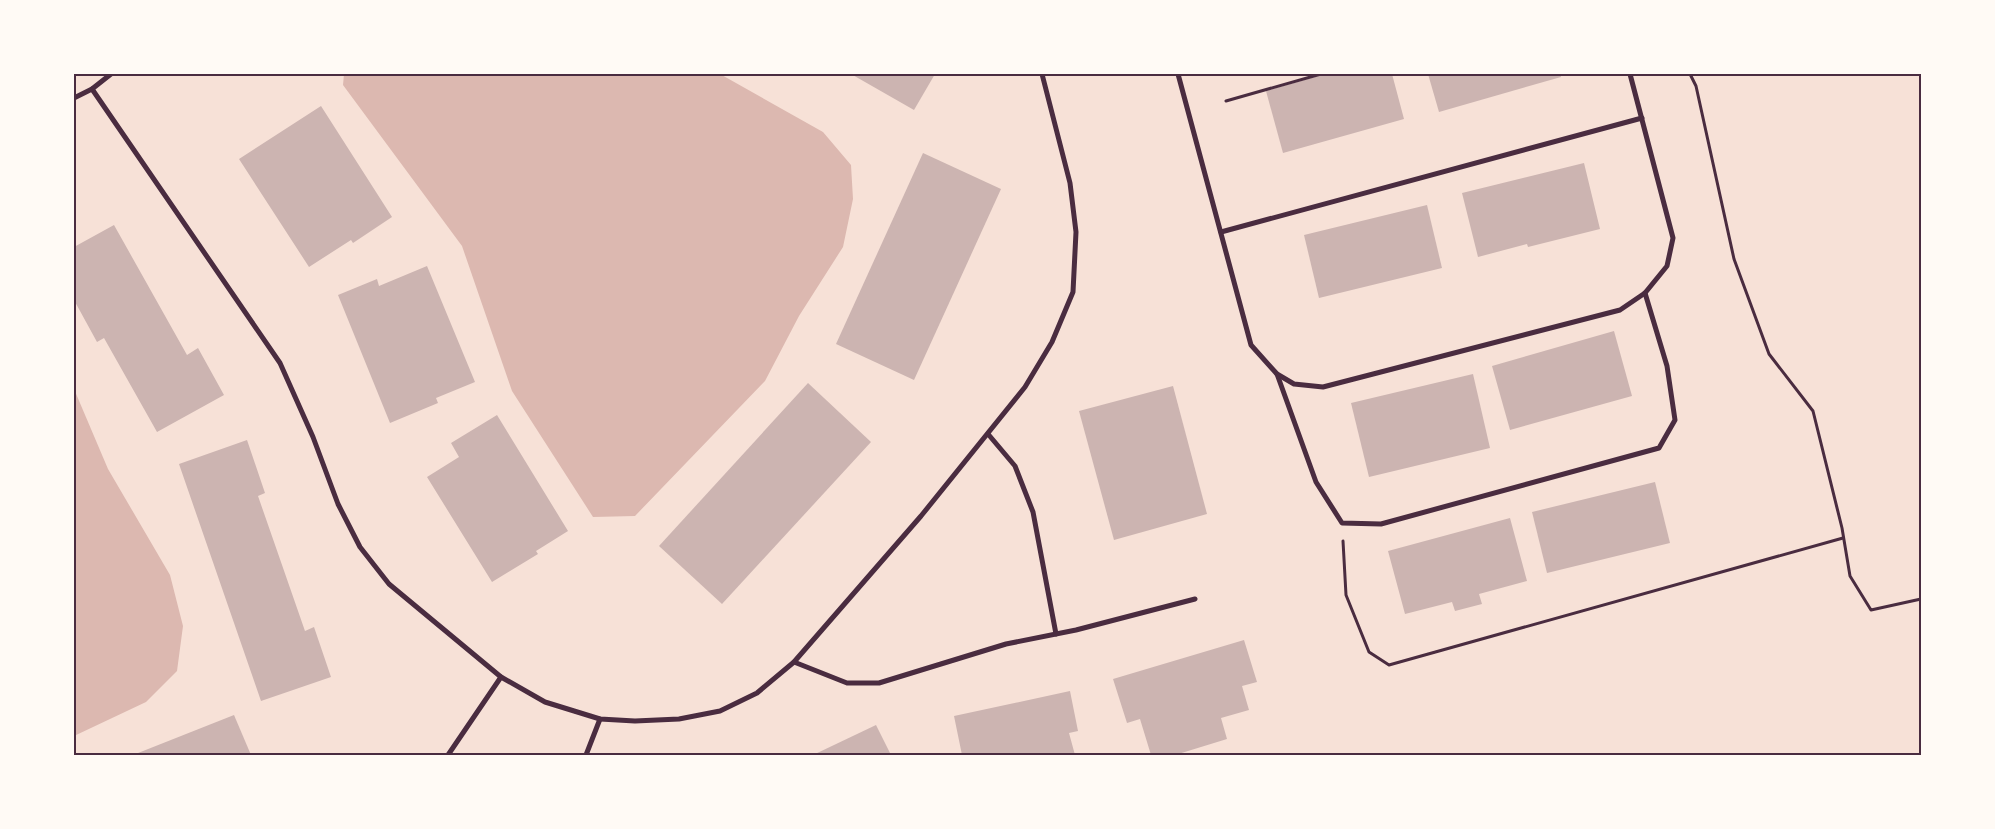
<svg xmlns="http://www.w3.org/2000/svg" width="1995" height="829" font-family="'Nunito Sans',sans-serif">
<rect width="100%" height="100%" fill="#f7e1d7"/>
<g fill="#dcb8b0">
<polygon points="344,74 720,74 823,132 851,165 853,199 843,247 799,316 765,381 635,516 593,517 512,391 462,246 343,85"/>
<polygon points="74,389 108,469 170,575 183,626 177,671 146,702 74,736"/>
</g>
<g fill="#ccb4b1">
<polygon points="851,74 935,74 914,110"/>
<polygon points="1326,74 1392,74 1404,119 1283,153 1266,91"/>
<polygon points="1428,74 1560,74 1561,77 1439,112"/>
<polygon points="321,106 392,217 353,243 351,240 309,267 239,159"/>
<polygon points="923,153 1001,189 914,380 836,344"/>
<polygon points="1584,163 1600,229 1528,247 1527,244 1478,257 1462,193"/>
<polygon points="1427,205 1442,268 1319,298 1304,235"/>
<polygon points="114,225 187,355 198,348 224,395 157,432 104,338 97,342 74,300 74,247"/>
<polygon points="427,266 475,382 436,398 438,403 390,423 338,295 377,279 379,286"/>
<polygon points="1614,331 1632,396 1510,430 1492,366"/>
<polygon points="1473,374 1490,448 1369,477 1351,403"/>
<polygon points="808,383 871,442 722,604 659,546"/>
<polygon points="1173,386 1207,514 1114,540 1079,411"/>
<polygon points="497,415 568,531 536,551 538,554 492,582 427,477 459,457 451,443"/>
<polygon points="247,440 265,493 258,496 305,631 314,627 331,677 261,701 179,464"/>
<polygon points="1655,482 1670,543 1547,573 1532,512"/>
<polygon points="1510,518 1527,581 1479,594 1482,604 1455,611 1452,602 1405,614 1388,551"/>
<polygon points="1244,640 1257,682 1242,686 1249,710 1221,718 1227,739 1175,755 1151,755 1140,719 1127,723 1113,679"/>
<polygon points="1070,691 1078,731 1069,733 1075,755 962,755 954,716"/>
<polygon points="234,715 251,755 133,755"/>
<polygon points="876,725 891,755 813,755"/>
</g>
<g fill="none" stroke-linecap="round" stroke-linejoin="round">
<g stroke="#4a2c40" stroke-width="3">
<polyline points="1690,74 1696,86 1734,259 1769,354 1813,411 1842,528 1850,576 1871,610 1921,599"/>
<polyline points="1226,101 1321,74"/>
<polyline points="1343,541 1346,595 1369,652 1389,665 1843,538"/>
</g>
<g stroke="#4a2c40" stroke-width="5">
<polyline points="1178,74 1251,345 1277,374 1294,384 1323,387 1620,310 1645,293 1667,266 1673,238 1630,74"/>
<polyline points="92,89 280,363 313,437 338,504 360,547 389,584 501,677 545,702 600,719 635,721 679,719 720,711 757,693 794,662 921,516 1025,387 1052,342 1073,292 1076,232 1070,183 1042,74"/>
<polyline points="74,98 92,89 111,74"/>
<polyline points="1221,232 1642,118"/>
<polyline points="1277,374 1316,482 1342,523 1381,524 1659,448 1675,420 1667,366 1645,293"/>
<polyline points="988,434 1015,466 1033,512 1056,634"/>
<polyline points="794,662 847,683 879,683 1006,644 1076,630 1195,599"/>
<polyline points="448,755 501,677"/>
<polyline points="586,755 600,719"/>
</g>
</g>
<rect width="1995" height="829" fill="none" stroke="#fffaf5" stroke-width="150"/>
<rect x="75" y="75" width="1845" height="679" fill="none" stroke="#4a2c40" stroke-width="2"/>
</svg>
